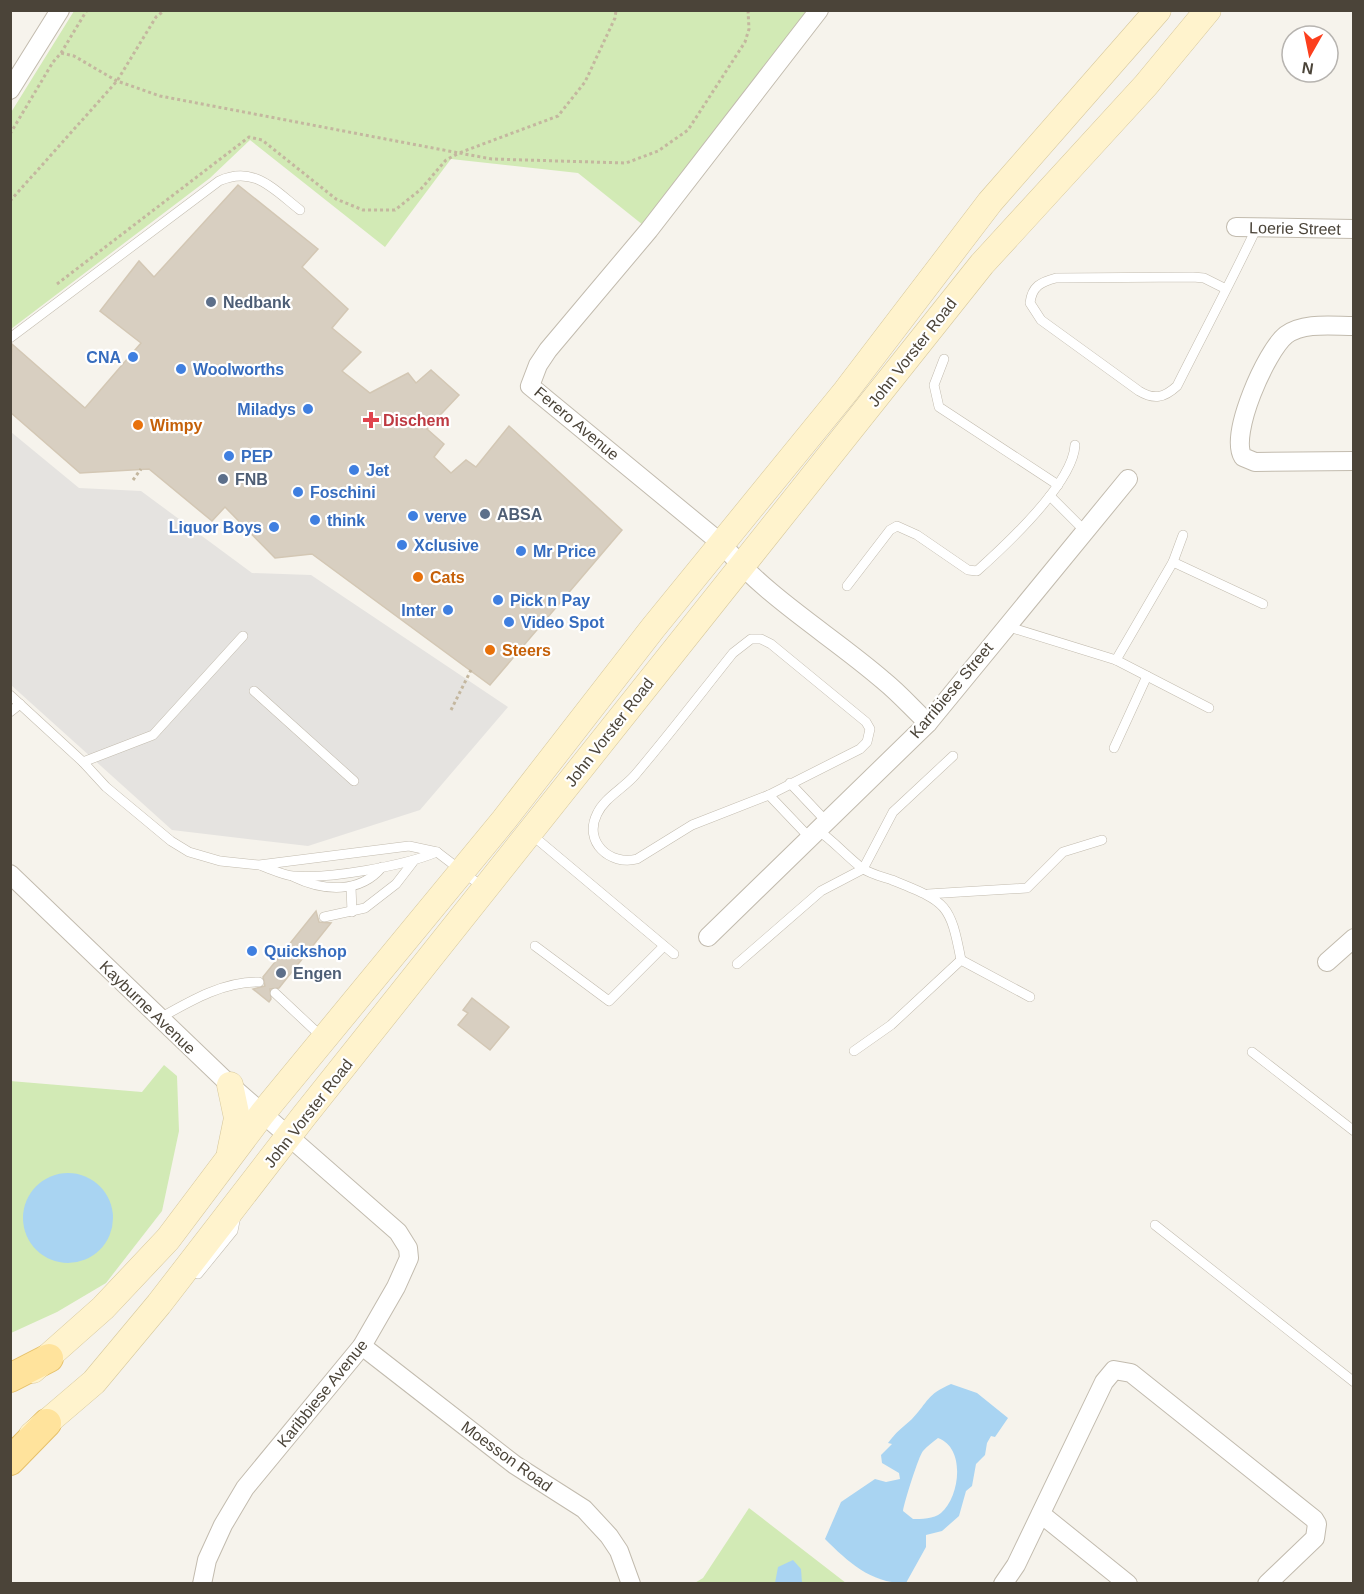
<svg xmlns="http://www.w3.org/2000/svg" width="1364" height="1594" font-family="Helvetica,sans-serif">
<rect width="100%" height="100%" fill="#f6f3ec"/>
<g fill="#d2eab5">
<polygon points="74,11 818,11 648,229 578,173 451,159 385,247 250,140 210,178 11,329 10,114"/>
<polygon points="164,1065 177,1076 179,1131 162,1211 106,1283 57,1312 11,1333 10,1081 142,1092"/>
<polygon points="749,1508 846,1583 693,1584 703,1578"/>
</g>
<polygon fill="#e5e3e0" points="11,432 79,488 141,491 252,573 311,575 508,707 420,810 308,846 172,830 11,685"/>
<g fill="#a9d4f2" fill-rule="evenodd">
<circle cx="68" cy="1218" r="45"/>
<path d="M951,1384L977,1393L1008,1418L995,1437L991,1436L987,1443L985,1455L976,1464L972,1486L966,1491L959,1516L942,1531L926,1535V1547L906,1583C872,1584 848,1562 825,1539L841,1502L875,1479L886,1482L900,1479L899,1473L882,1463L881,1455L892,1444L888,1443C895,1433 903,1427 912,1419C929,1401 926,1395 951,1384ZM938,1438C966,1448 960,1497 941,1513C934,1519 921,1519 913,1519L903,1511C904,1503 919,1455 923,1451C927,1446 933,1442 938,1438Z"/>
<polygon points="793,1560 801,1569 802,1583 775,1583 778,1567"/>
</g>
<g fill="#d8cfc1" stroke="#d3c7b4" stroke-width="1.5">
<polygon points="238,185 318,249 302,267 348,309 332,328 361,352 342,371 370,393 408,373 416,383 431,370 459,395 427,429 444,444 434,457 451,473 466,460 476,467 509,426 622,530 490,685 312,554 275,558 225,507 212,521 149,469 80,473 10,412 12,344 85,408 141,343 100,311 139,261 154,277"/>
<polygon points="316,911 319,922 331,923 279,988 270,989 271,999 269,1002 253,989 265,986 263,977"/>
<polygon points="472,998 509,1027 490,1050 458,1025 468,1013 463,1010"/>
</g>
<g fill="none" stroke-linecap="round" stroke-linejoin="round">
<defs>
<g id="lane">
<path d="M1226,289L1204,278L1193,277L1056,278C1041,282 1032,286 1030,303L1041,320L1139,391C1154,400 1164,398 1177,386C1203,334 1231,282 1256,229"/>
<path d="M10,338L219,181C254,165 273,189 300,210"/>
<polyline points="944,359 934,385 939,407 1058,485"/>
<polyline points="1050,496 1085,531"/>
<polyline points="1173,562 1263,604"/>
<path d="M847,586L890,530L897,526L917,535L968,570L977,571C1006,545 1073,483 1075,445"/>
<polyline points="1006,626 1116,660 1209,708"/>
<path d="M751,639H761L771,644L866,722L870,729L867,742L860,749L769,795L692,825L637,859C610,866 583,842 597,814C604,798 624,788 635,775C669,735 701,693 733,653Z"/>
<polyline points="1116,660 1173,562 1183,535"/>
<polyline points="254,691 354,781"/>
<polyline points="10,695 83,762 106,787 171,841 189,852 220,861 259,865 409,846 437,852 484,888"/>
<polyline points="10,712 20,704"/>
<polyline points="1114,748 1147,676"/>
<polyline points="83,762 153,735 243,636"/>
<polyline points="790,783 825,820"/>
<polyline points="769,795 809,837"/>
<path d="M816,829C833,840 846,856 862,868C870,874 883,877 892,880C946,902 950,902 961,960"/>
<polyline points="532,835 674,954"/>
<path d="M262,866C271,869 283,875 293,876C330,879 403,866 437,852"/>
<path d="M294,877C323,891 360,894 382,867"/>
<polyline points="351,887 352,912"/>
<polyline points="928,894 1027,888 1063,852 1102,840"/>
<polyline points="324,917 365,908 396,884 413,862"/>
<polyline points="535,946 609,1001 664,946"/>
<polyline points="737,964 821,891 863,869 893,812 953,756"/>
<polyline points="275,993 323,1038"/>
<path d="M160,1018C190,1001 224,981 259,982"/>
<polyline points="854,1051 891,1025 961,960 1030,997"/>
<polyline points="1252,1052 1354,1131"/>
<polyline points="1155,1225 1354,1382"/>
<polyline points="198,1274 233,1231 236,1216"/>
</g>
<g id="street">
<path d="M819,10L649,230L548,350L538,365L530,386L722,544C768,599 831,635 884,681C900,694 913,709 928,723"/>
<polyline points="10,90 60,10"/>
<polyline points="1236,227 1354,229"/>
<path d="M1354,326C1332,326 1304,322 1286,335C1266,351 1229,435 1243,457L1255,462L1354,461"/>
<polyline points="10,874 230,1085 398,1232 408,1248 409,1258 396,1287 362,1346 245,1488 223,1525 207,1560 202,1584"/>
<polyline points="708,937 928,723 1128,479"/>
<polyline points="1327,962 1354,938"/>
<polyline points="362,1346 515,1465 584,1509 609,1536 619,1551 631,1584"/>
<polyline points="1041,1514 1128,1584"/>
<polyline points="1003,1584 1016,1565 1104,1382 1114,1370 1131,1373 1314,1519 1317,1524 1315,1538 1267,1584"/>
</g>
<g id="secondary">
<polyline points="230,1085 237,1118 230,1152"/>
<polyline points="33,1370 103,1308 168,1239 262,1114 504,820 653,628 846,391 990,202 1158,10"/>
<polyline points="32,1435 94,1382 159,1304 304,1116 982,264 1146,85 1208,10"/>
</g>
<g id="primary">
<polyline points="10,1378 49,1358"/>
<polyline points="10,1461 47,1423"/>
</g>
</defs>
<use href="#lane" stroke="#c2bbae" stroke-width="10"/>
<use href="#street" stroke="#c2bbae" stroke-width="20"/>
<use href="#secondary" stroke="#d6c79b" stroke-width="27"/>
<use href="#primary" stroke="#e6c16a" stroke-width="30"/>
<g stroke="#c4b79f" stroke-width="3" stroke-dasharray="3 3" stroke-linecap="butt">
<polyline points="61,53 87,10"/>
<polyline points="10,134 53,62 61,53 74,56 117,81 160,96 459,153 558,116 585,82 615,18 616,10"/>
<polyline points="10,201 117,81 156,17 165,10"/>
<polyline points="57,284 249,137 262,140 336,199 363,210 395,210 420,190 446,160 459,153 492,159 626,163 658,151 688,130 745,42 749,29 748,10"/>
<polyline points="133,480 141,469"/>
<polyline points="451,710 471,670"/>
</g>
<use href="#lane" stroke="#fff" stroke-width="9"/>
<use href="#street" stroke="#fff" stroke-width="18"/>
<use href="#secondary" stroke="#fff3cd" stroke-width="26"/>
<use href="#primary" stroke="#ffe39c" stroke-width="28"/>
</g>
<g fill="#5c6f8a" stroke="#fff" stroke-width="2">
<circle cx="211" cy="302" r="6"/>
<circle cx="223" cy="479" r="6"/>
<circle cx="485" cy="514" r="6"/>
<circle cx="281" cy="973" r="6"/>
</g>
<g fill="#3f7fe0" stroke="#fff" stroke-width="2">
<circle cx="133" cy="357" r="6"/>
<circle cx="181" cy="369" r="6"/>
<circle cx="308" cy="409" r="6"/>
<circle cx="229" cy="456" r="6"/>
<circle cx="354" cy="470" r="6"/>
<circle cx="298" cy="492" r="6"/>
<circle cx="413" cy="516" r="6"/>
<circle cx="315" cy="520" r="6"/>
<circle cx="274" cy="527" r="6"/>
<circle cx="402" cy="545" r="6"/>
<circle cx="521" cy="551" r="6"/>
<circle cx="498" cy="600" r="6"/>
<circle cx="448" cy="610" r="6"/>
<circle cx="509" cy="622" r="6"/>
<circle cx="252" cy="951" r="6"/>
</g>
<path fill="#e0444e" stroke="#fff" stroke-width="2" d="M368 411h6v6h6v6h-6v6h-6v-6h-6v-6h6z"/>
<g fill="#e8710a" stroke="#fff" stroke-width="2">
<circle cx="138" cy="425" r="6"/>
<circle cx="418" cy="577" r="6"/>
<circle cx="490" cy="650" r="6"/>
</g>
<g text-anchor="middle" stroke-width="4.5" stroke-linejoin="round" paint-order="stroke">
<g font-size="16" fill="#4b4439" stroke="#fff">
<text transform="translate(1295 228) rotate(1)" y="6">Loerie Street</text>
<text transform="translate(912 352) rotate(-52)" y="6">John Vorster Road</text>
<text transform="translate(577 423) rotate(40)" y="6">Ferero Avenue</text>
<text transform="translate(951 690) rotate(-50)" y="6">Karribiese Street</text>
<text transform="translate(609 732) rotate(-52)" y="6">John Vorster Road</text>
<text transform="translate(148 1007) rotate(44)" y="6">Kayburne Avenue</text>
<text transform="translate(308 1113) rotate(-52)" y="6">John Vorster Road</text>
<text transform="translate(322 1393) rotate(-51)" y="6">Karibbiese Avenue</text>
<text transform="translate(507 1456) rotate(36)" y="6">Moesson Road</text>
</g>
<g font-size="16" font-weight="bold" fill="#4e5e75" stroke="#fff" text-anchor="start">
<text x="223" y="308">Nedbank</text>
<text x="235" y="485">FNB</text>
<text x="497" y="520">ABSA</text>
<text x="293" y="979">Engen</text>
</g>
<g font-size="16" font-weight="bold" fill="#366cbe" stroke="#fff" text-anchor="start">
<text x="121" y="363" text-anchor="end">CNA</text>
<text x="193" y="375">Woolworths</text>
<text x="296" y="415" text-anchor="end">Miladys</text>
<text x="241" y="462">PEP</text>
<text x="366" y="476">Jet</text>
<text x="310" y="498">Foschini</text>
<text x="425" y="522">verve</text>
<text x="327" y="526">think</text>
<text x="262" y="533" text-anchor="end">Liquor Boys</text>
<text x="414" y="551">Xclusive</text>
<text x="533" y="557">Mr Price</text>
<text x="510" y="606">Pick n Pay</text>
<text x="436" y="616" text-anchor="end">Inter</text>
<text x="521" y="628">Video Spot</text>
<text x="264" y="957">Quickshop</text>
</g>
<g font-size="16" font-weight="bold" fill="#be3a42" stroke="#fff" text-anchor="start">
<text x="383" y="426">Dischem</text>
</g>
<g font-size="16" font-weight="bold" fill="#c56008" stroke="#fff" text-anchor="start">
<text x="150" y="431">Wimpy</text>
<text x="430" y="583">Cats</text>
<text x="502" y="656">Steers</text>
</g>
</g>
<rect width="1364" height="1594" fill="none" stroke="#4b4439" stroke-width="24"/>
<g transform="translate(1310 54) rotate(189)"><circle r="28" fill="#ffffff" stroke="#b7b4b0" stroke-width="1.5"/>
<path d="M0-4.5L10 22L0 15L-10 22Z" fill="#fc3f1d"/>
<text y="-9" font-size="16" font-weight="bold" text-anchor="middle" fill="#4b4439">N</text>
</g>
</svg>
